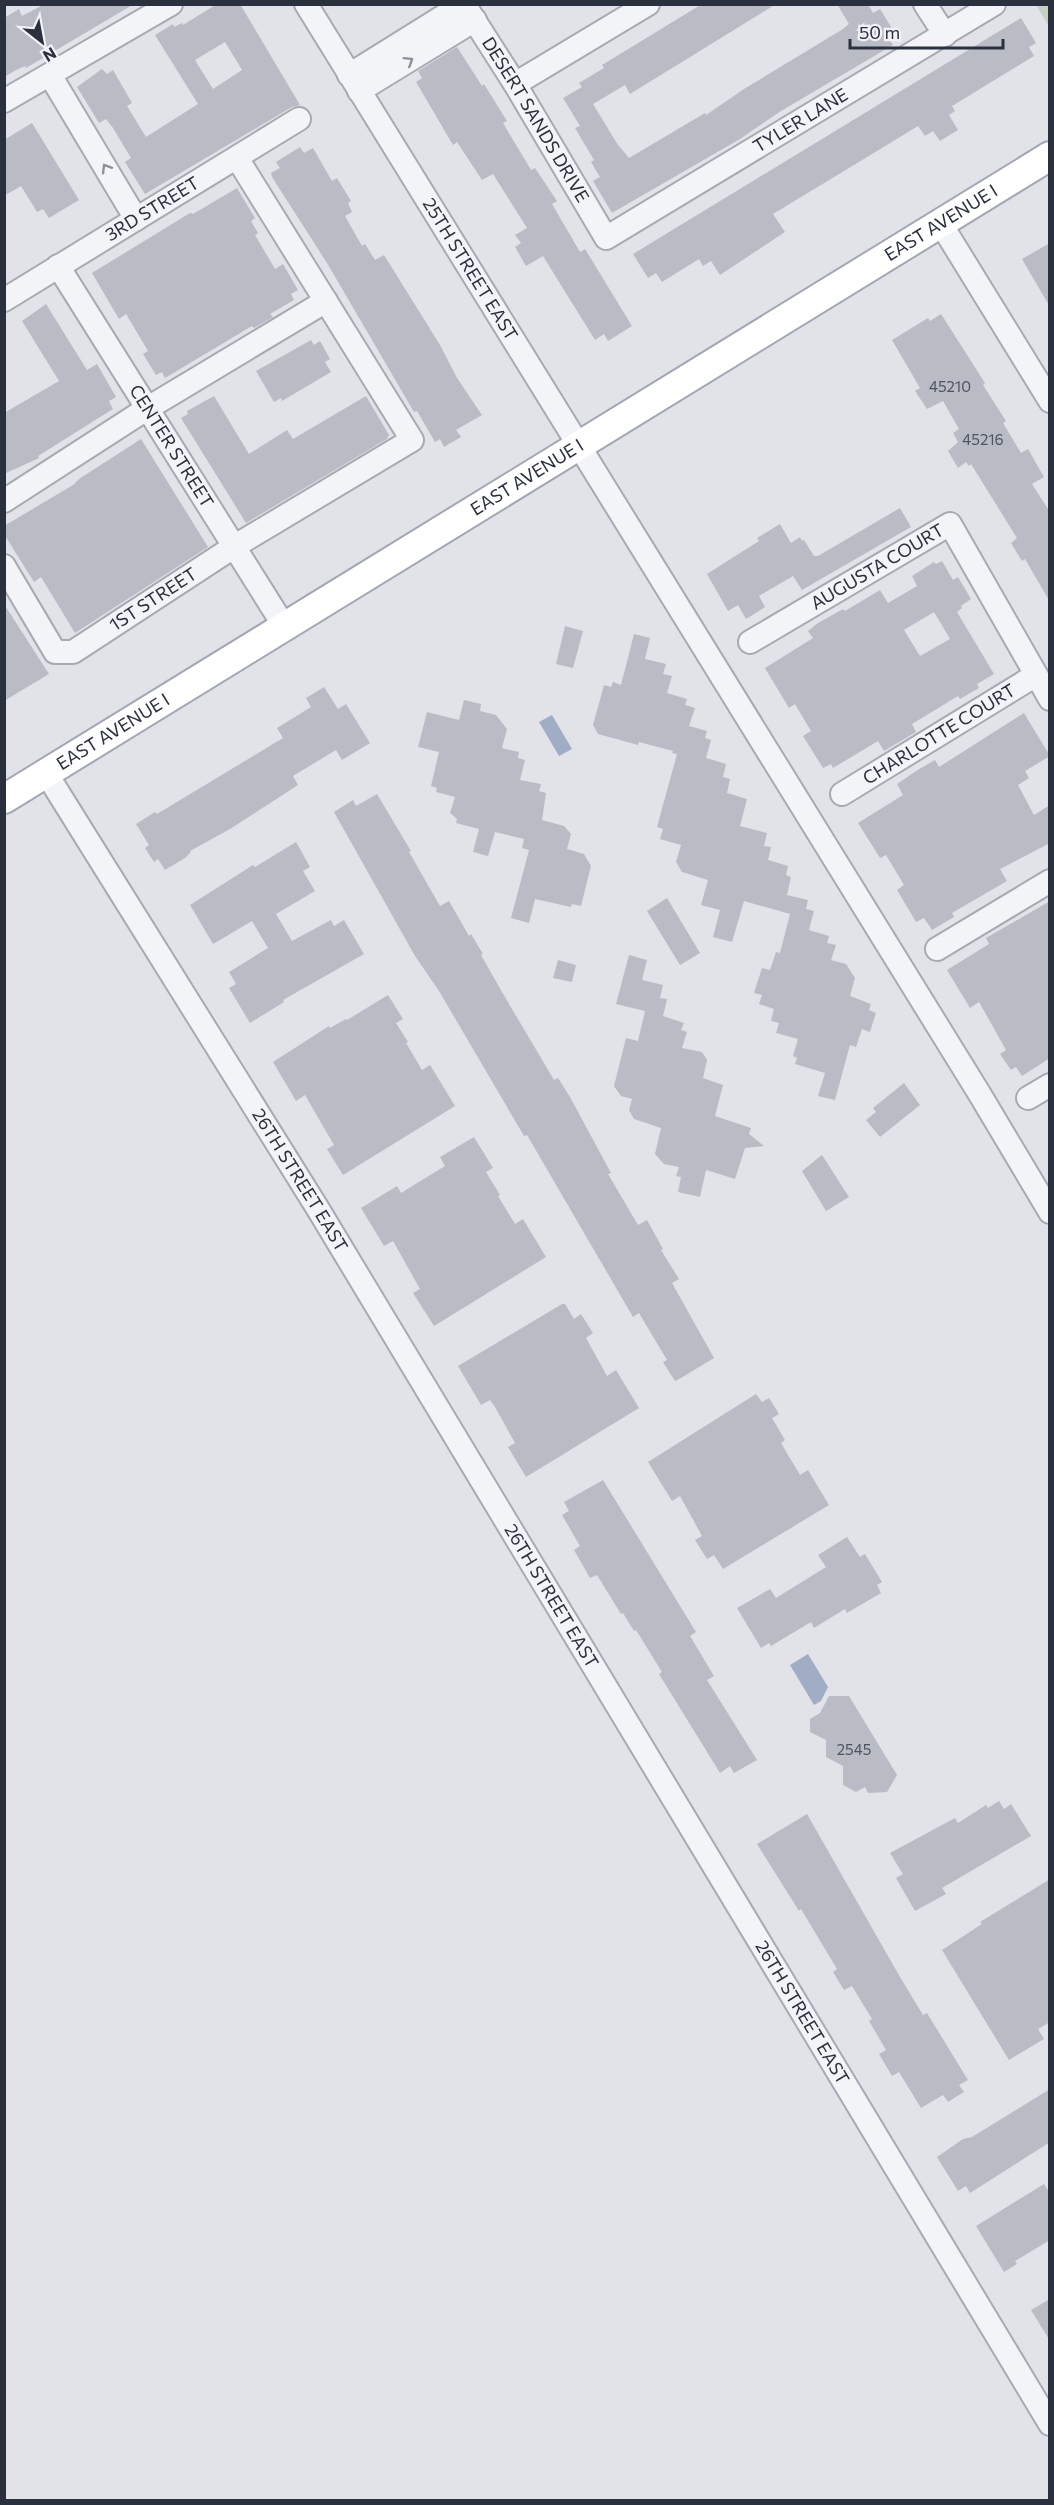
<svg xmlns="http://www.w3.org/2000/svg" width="1054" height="2505" font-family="Commissioner,sans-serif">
<rect width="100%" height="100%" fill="#e1e3e8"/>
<polygon fill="#c5d1c3" points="1036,5 1049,5 1049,26"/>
<g fill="#a0adc5">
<polygon points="552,715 572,749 559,756 539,722"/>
<polygon points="808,1654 828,1687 821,1701 814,1705 790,1665"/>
</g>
<g fill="#b9bcc5" fill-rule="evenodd">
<polygon points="45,4 134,4 26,68 25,66 18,69 4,77 4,18 19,9 22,16"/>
<path d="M217,4H240L300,105L292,107L145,194L125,162L131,158L113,128L106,119L99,123L77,87L102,69L107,74L113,70L132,103L127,106L146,137L198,104L155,35L173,24L174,27L182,23L183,25ZM225,42L242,70L213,89L195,60Z"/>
<polygon points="702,4 776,4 630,94 625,85 593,104 618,145 629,158 705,113 706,115 744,89 843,29 849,24 837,4 868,4 873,13 880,9 893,30 887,35 893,45 781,111 740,139 612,213 593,181 600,177 591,162 594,160 575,128 580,126 563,98 582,87 579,83 604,68 602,65"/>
<polygon points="1021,18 1036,43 1029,47 1034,56 952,106 955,111 949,115 958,130 940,141 933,131 925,136 918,126 882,148 773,214 785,232 720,275 711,261 703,266 699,259 662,282 656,273 648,278 633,254"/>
<polygon points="457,47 482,86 484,84 507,121 503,123 531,170 535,168 557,201 552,204 580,252 585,249 632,326 608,341 604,334 595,340 543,256 526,266 515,247 521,243 515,235 527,228 493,174 482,180 457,142 453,145 416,82 422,78 418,71"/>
<polygon points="32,123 79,200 49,218 43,209 37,212 21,186 4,196 4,140"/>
<polygon points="300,147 304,153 313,148 332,181 337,178 351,201 348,203 352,212 345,216 362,246 365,244 375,260 384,255 440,345 457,378 482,415 456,430 461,437 444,447 440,439 435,442 417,411 414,412 327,263 272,177 271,173 280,168 276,162"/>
<polygon points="237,188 255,218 251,221 258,233 255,235 275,269 283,264 298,290 291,294 294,300 270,314 273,317 254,328 252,326 165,378 162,372 156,375 143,354 148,351 126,314 119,319 92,273 190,213 193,214"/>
<polygon points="1050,243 1050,307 1022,259"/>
<polygon points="46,304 87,370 97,364 116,397 109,401 113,409 38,456 39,458 4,474 4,413 59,381 22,321"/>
<polygon points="941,314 985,383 983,385 1006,421 1003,423 1021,453 1028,449 1044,477 1032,484 1050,512 1050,602 1025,559 1022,561 1011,543 1017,538 971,464 969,466 966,462 958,468 948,451 958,442 953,433 959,429 943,401 927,409 915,391 920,388 892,340 928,318 930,321"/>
<polygon points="311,340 314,345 320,341 330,359 325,362 331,372 282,401 281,398 274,402 256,371"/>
<polygon points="214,396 249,454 287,430 293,439 366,396 389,435 387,439 246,523 181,418 188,414 187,411"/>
<polygon points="141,439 208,547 75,633 41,577 34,582 4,534 4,526 73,485 79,479"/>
<polygon points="900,508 911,527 802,590 793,576 759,596 765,607 746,619 738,605 728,611 707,574 759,541 757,538 780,524 791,543 800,537 802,541 804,540 814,556 818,556"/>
<path d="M942,561L953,580L958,577L971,599L961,606L962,608L957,612L994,674L977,684L979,688L960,699L958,696L912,724L916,732L884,751L878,741L833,768L831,764L823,768L803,736L811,731L795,704L789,708L765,668L813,638L808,631L818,623L843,609L845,611L880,590L888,603L917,586L912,576L934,562L936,564ZM934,612L950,639L920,656L904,630Z"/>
<polygon points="4,604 49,674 4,701"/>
<polygon points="565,626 583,631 573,668 556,664"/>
<polygon points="634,634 650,638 645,659 666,664 663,674 672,676 667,693 687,699 685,705 695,708 689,726 707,731 705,738 711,740 706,758 726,764 723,777 730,779 727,793 747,799 740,826 767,833 764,846 771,847 768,860 788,866 786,875 791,877 787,895 808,900 806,909 814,911 809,930 829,936 827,943 836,945 831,960 846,964 855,978 850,996 871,1004 869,1010 876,1013 870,1032 862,1029 856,1047 850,1045 835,1100 818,1096 825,1073 795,1064 797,1058 793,1056 798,1039 776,1033 779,1023 771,1021 774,1009 759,1004 762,995 754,993 762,968 770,970 776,952 780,953 790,914 744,901 732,942 713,937 720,910 701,905 708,880 682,872 676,862 681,845 660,839 663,829 657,827 677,754 672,753 673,751 639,742 638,745 598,734 593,725 604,685 611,687 613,682 621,685"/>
<polygon points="324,687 338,709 346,704 370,743 342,760 336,750 293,776 298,785 230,829 190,851 191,852 185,858 165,870 158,859 154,862 145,848 149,845 136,824 155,812 157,814 283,738 277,728 311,707 306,698"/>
<polygon points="464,700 481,704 480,711 496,715 507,729 502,748 519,752 518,758 525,760 520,780 541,784 539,791 546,793 542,820 564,826 571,834 567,849 584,854 591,866 581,906 572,904 571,907 535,899 529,923 511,918 529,850 522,848 524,839 495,832 488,856 473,852 479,829 456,823 457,819 450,813 455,797 436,792 437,788 431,786 439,752 418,747 427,712 459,720"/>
<polygon points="1024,713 1050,756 1025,771 1029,778 1018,785 1034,815 1050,805 1050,843 1000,869 1007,881 952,913 954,917 932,930 924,918 916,922 897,890 904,885 886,855 880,858 858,823 903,795 897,784 916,771 935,760 939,767"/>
<polygon points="377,794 411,851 409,852 440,906 449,901 469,936 471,934 483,954 481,955 502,992 554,1080 558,1078 570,1097 611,1173 608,1174 638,1225 647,1220 663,1249 661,1250 679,1279 672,1283 714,1358 681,1378 675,1381 663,1362 667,1360 639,1313 633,1317 527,1135 524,1136 439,991 415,956 334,812 353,800 356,806"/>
<polygon points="296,842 310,867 303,871 315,891 276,914 292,941 331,920 334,926 344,920 364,954 283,1000 284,1002 250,1023 229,988 236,984 229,972 268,948 252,921 213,944 190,905 253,865 255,867"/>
<polygon points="667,898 700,953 680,965 647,911"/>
<polygon points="1050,901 1050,1058 1022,1076 1016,1067 1011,1070 1000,1054 1006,1050 979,1002 970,1008 947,970 989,944 986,938"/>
<polygon points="629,955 647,960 642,980 663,985 660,998 667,999 663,1016 684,1023 681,1030 687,1032 682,1048 702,1052 707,1060 703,1078 723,1085 715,1116 751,1128 749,1134 764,1146 745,1148 735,1179 706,1170 700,1197 678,1192 681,1177 676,1176 679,1167 664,1164 655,1154 661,1128 634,1119 629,1110 632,1099 621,1096 614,1086 626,1038 638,1041 645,1011 616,1004"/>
<polygon points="558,960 576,965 572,982 553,978"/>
<polygon points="388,995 403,1019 396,1023 408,1042 406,1043 422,1070 430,1065 455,1106 343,1175 327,1149 334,1145 305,1095 296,1101 273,1062 329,1026 330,1028 346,1019 347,1020"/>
<polygon points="904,1083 920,1105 880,1137 866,1120 876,1112 873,1108"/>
<polygon points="474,1137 493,1168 486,1172 500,1195 498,1196 515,1224 523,1219 546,1257 434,1326 413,1293 420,1289 393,1241 384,1246 361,1208 397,1186 401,1193 445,1166 440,1157"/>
<polygon points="822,1155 849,1197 826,1211 802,1171"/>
<polygon points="562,1304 565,1304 574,1319 581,1314 593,1333 586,1338 607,1376 616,1370 639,1408 526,1477 508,1447 515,1443 495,1407 490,1400 481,1405 458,1366"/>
<polygon points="756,1394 762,1402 769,1398 779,1414 772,1418 785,1440 781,1443 800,1475 808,1470 829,1505 723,1569 714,1555 707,1559 695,1540 702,1536 680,1496 672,1501 648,1462"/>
<polygon points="603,1480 696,1632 690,1636 714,1676 707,1680 757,1760 734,1773 730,1766 720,1773 659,1674 662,1672 636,1630 634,1631 623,1613 621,1614 597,1575 590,1578 574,1550 580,1546 562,1515 569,1511 564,1502"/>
<polygon points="847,1537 860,1557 865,1554 882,1582 877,1585 881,1593 847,1613 845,1609 814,1628 811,1622 771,1646 769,1643 761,1648 737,1608 770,1589 776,1598 826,1567 818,1555"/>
<polygon points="829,1696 849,1696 897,1775 887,1792 868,1793 865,1787 856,1792 843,1785 843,1766 826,1757 826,1740 810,1732 810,1719 820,1713"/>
<polygon points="999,1801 1004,1809 1011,1804 1031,1836 942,1888 946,1894 915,1911 896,1878 903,1874 890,1853 955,1818 958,1823 986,1805 988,1808"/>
<polygon points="807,1814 900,1977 923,2015 927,2013 968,2080 959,2085 964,2092 948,2102 943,2095 921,2108 899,2072 892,2076 879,2054 886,2050 869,2021 872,2019 852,1986 844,1990 833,1972 837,1969 801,1909 799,1911 757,1844"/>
<polygon points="1050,1879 1050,2022 1038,2029 1044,2039 1009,2060 942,1950 982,1924 980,1922"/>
<polygon points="1050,2089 1050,2142 970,2193 966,2186 958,2191 937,2157 963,2139 972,2137"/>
<polygon points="1044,2184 1050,2193 1050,2240 1015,2261 1017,2264 1004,2272 976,2226"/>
<polygon points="1050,2299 1050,2341 1031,2310"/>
</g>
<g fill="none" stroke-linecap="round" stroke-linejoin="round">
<defs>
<g id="minor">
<path id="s1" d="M306,4L979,1093L1050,1212"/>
<path id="s2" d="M464,4L515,84L606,238L994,4"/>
<polyline points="925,4 945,35"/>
<polyline points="50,75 136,219"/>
<polyline points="349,75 463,4"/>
<polyline points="515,84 648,4"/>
<polyline points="359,91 475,20"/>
<polyline points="4,101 171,4"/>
<polyline points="941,224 1050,401"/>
<path id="s3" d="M58,266L284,626"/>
<path id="s4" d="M4,300L299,119"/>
<polyline points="4,501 148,408 326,301"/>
<path id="s5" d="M4,566L55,652H73L235,546L412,440L237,158"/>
<path id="s6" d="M750,642L950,524L1050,699"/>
<path id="s7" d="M46,773L318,1209L1050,2424"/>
<path id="s8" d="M842,794L1036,675"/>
<polyline points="937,949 1050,881"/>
<polyline points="1028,1098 1050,1085"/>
</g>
<g id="major">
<path id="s9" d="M4,799L1050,156"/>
</g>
</defs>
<use href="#minor" stroke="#a7aab2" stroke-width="26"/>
<use href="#major" stroke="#a2a7b3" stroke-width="32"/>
<use href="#minor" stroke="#f3f4f7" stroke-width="22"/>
<use href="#major" stroke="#fff" stroke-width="28"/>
</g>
<defs><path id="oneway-chevron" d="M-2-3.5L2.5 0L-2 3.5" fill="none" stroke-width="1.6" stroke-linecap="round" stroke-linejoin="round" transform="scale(1.5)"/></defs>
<g stroke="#8f929a">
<use href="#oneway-chevron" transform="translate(409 61) rotate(-32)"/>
<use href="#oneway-chevron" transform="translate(106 168) rotate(-121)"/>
</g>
<g text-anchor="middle" stroke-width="6" stroke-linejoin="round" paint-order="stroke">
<g font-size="15" fill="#4e5360">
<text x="950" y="392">45210</text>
<text x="983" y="445">45216</text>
<text x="854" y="1755">2545</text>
</g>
<g font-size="18" fill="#2b303e" stroke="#f1f2f6">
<text dy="6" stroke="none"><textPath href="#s2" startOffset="136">DESERT SANDS DRIVE</textPath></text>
<text dy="6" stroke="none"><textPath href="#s2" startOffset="501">TYLER LANE</textPath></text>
<text dy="6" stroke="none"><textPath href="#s4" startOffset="174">3RD STREET</textPath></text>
<text dy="6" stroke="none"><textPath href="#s9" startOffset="1100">EAST AVENUE I</textPath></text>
<text dy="6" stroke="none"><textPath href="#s1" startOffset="312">25TH STREET EAST</textPath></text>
<text dy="6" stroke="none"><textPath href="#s3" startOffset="213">CENTER STREET</textPath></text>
<text dy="6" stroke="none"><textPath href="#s9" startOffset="614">EAST AVENUE I</textPath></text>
<text dy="6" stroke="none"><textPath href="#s6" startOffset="148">AUGUSTA COURT</textPath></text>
<text dy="6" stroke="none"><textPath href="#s5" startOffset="214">1ST STREET</textPath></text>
<text dy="6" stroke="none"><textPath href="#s9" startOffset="128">EAST AVENUE I</textPath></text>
<text dy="6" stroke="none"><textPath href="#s8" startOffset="114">CHARLOTTE COURT</textPath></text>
<text dy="6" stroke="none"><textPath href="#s7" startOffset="480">26TH STREET EAST</textPath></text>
<text dy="6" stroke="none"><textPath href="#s7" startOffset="966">26TH STREET EAST</textPath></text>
<text dy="6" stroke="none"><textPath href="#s7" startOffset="1452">26TH STREET EAST</textPath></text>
</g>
</g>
<rect width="1054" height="2505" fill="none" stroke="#2b303e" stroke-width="12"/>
<g transform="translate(42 42) rotate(149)" stroke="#f1f2f6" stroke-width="4.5" paint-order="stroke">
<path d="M0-4.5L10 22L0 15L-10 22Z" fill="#2b303e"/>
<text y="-9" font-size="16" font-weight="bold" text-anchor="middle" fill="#2b303e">N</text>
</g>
<path d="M850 39v9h153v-9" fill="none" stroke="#2b303e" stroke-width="3"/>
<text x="859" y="39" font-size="18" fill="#2b303e" stroke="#f1f2f6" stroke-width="4.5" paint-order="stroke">50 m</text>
</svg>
